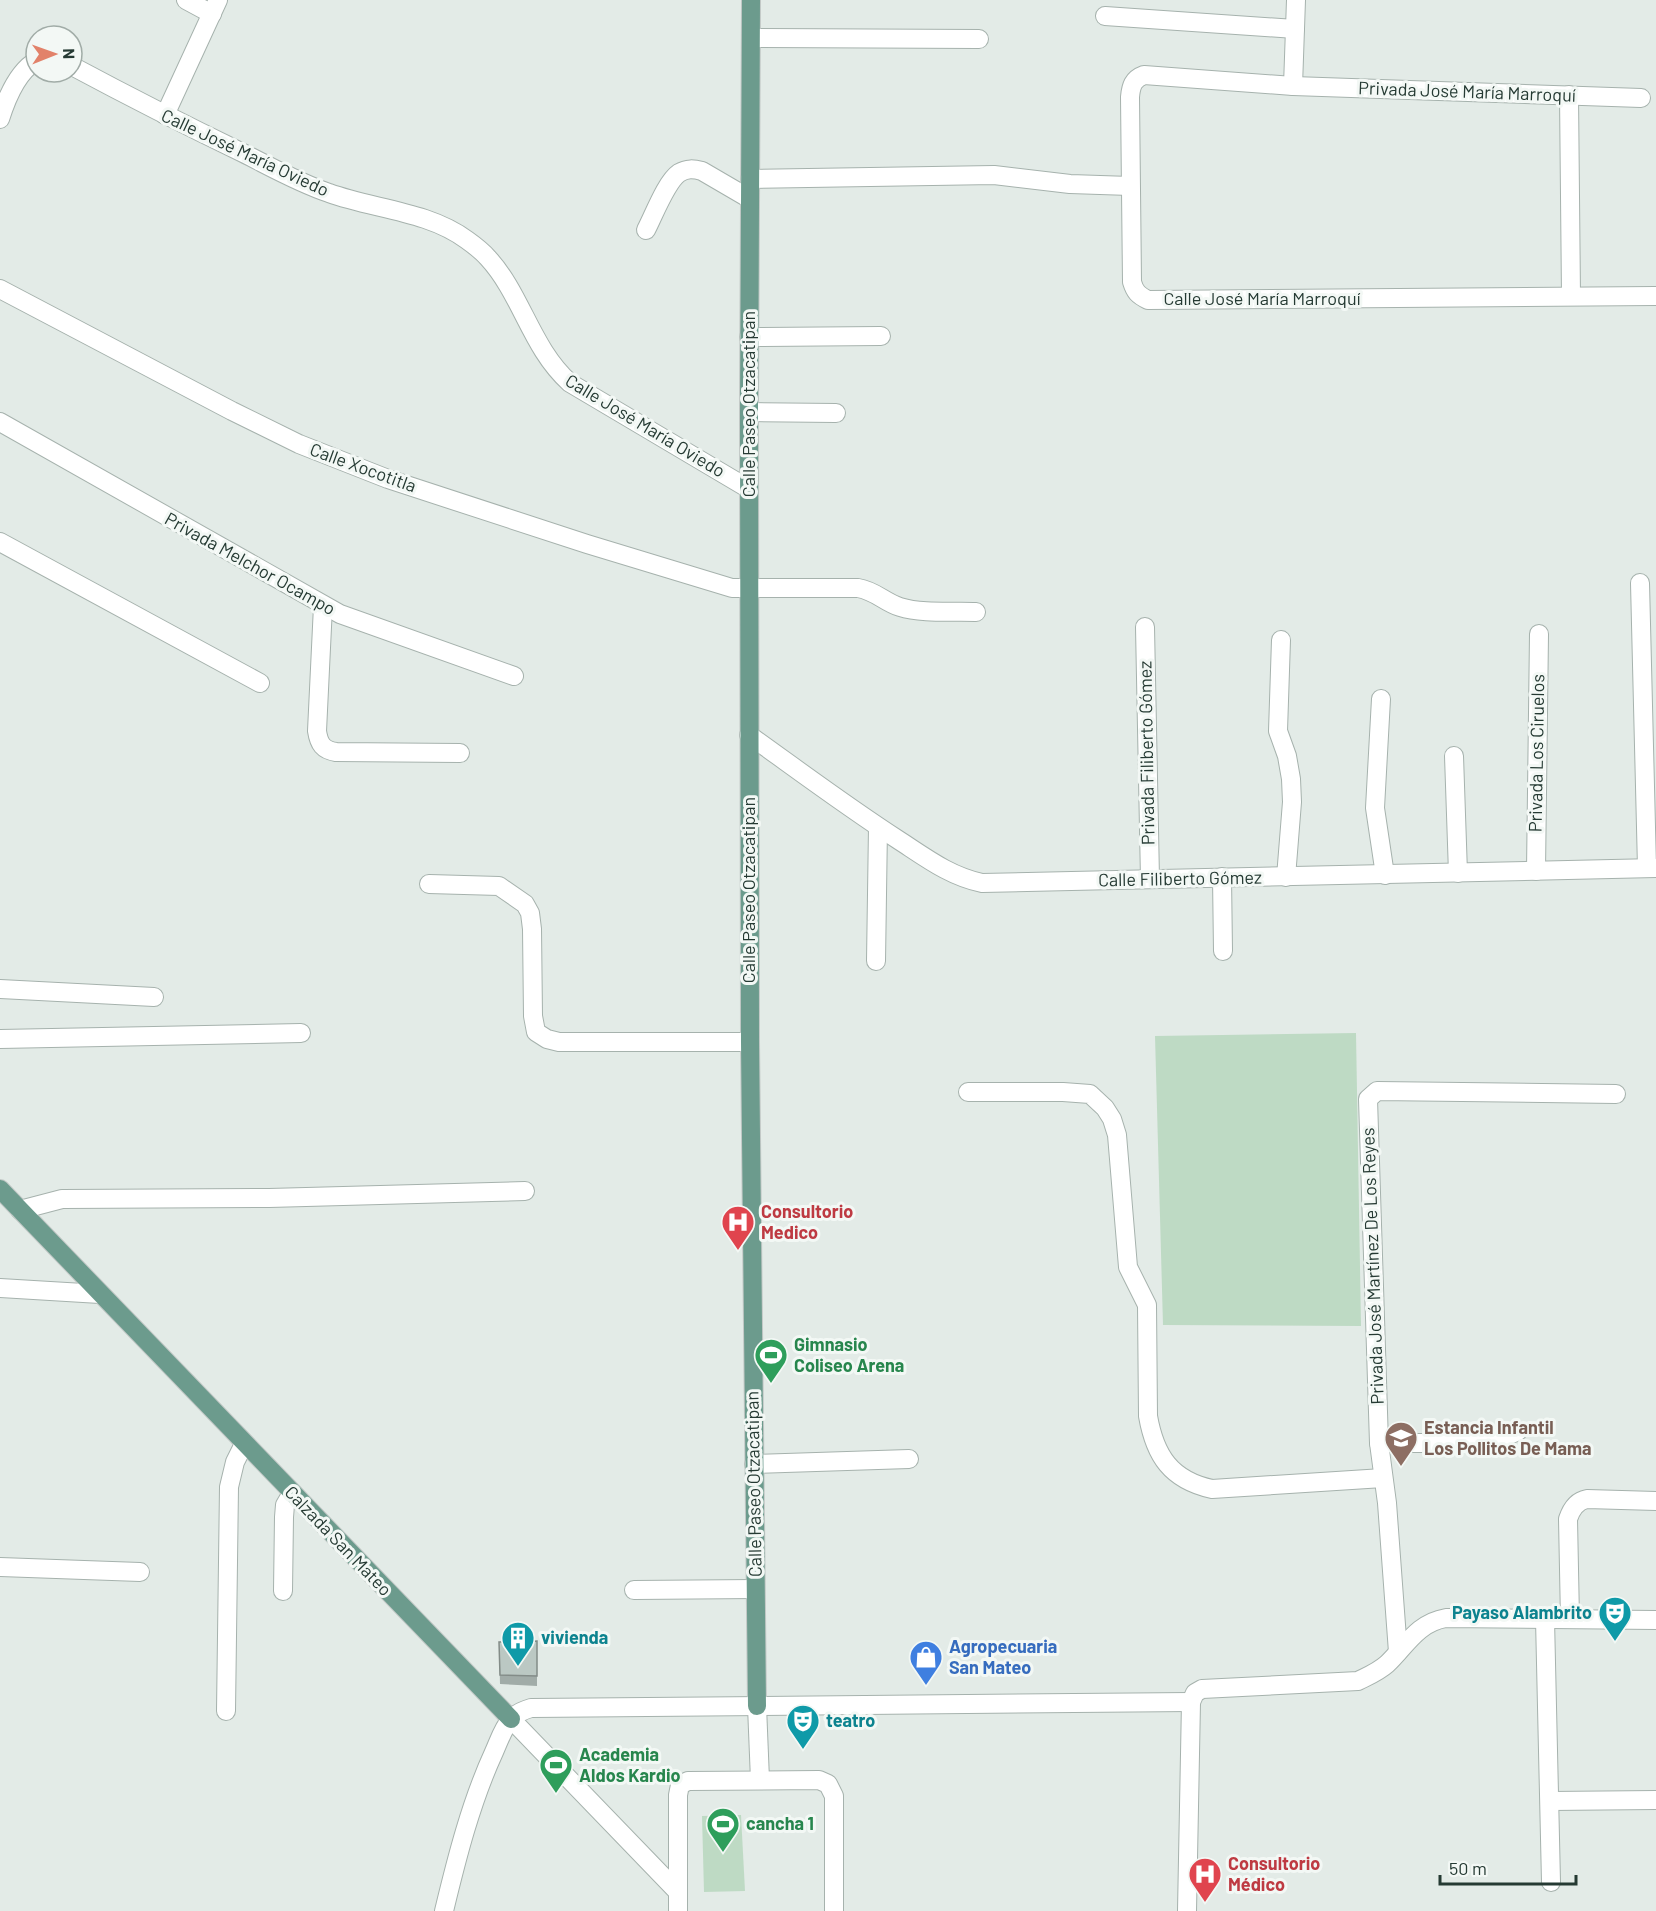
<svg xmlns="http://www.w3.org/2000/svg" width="1656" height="1911" font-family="Barlow,sans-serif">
<rect width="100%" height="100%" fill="#e3ebe7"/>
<g fill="#bedac4">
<polygon points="1356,1033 1361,1326 1163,1325 1155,1036"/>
<polygon points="741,1815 745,1891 704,1892 702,1816"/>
</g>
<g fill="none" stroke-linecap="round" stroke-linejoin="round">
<defs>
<g id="minor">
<polyline points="186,0 212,14"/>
<polyline points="1105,16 1295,29"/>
<polyline points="751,38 979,39"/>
<path d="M72,66C128,96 185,125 243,153C271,167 299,183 329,193C373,209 428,211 467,240C474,245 482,251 488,258C522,295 531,348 570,383L749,489"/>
<polyline points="1293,86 1296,0"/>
<polyline points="1569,95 1571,296"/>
<path d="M1641,98L1293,86L1144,75C1133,79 1131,86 1130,97L1132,282C1135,292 1138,295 1148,300L1656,296"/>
<polyline points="165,115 218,0"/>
<path d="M0,119C6,100 17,72 36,61"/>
<polyline points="750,179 994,175 1070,184 1130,186"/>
<path d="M646,230C654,215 666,182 679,173C687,168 694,169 702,171L750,199"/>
<path d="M0,289L232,411L299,444L388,479L587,544L732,588H858C876,591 884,602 900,607C922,614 953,611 976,612"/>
<polyline points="749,337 881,336"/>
<polyline points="749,412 836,413"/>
<polyline points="0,422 340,614 514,676"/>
<polyline points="0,542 260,683"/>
<polyline points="1640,583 1647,868"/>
<path d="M323,606L317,731C319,744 323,750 336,752L460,753"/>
<polyline points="1145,627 1150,879"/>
<polyline points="1281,640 1278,731 1287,756 1291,779 1292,802 1286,877"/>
<polyline points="1381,699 1375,808 1385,875"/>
<path d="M749,735C798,770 846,806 897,839C925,857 949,876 982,883L1656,868"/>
<polyline points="1454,756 1458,873"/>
<polyline points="1536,871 1539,634"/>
<polyline points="1222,877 1223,951"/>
<polyline points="429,884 499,886 525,904 530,913 532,929 533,1016 536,1032 547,1039 559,1042 750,1042"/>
<polyline points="876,961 878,827"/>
<polyline points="0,989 154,997"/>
<polyline points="0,1039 301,1033"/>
<path d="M968,1092H1063L1090,1094L1105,1108L1112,1119L1117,1135L1128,1267L1147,1305L1148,1416C1155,1456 1171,1480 1212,1489L1383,1478"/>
<polyline points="20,1210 62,1199 269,1198 525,1191"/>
<polyline points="0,1288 100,1294"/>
<path d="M1379,1443C1415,1442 1488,1447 1518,1431"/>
<polyline points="754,1464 909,1459"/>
<polyline points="0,1567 140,1572"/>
<polyline points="634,1590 755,1589"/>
<polyline points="283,1591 284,1517 285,1505 292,1493"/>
<polyline points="1545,1619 1551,1882"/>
<path d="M1570,1619L1568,1519C1571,1510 1576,1501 1587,1499L1656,1501"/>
<polyline points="1398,1652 1387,1503 1379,1443 1368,1099 1377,1091 1616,1094"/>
<polyline points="757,1706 760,1780"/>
<polyline points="226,1711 229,1487 235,1462 244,1444"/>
<polyline points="511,1719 677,1891"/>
<polyline points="1550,1801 1656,1800"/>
<path d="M444,1911C457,1857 471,1802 494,1752C499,1741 503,1728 511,1719C517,1713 524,1710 531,1708L1191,1702"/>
<polyline points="678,1911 678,1795 680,1785 688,1781 819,1780 828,1784 834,1796 834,1911"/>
<path d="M1187,1911L1191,1702L1195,1693L1202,1689L1358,1681C1368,1676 1378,1672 1387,1664C1406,1646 1417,1623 1446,1618L1656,1620"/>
</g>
<g id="major">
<polyline points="751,0 749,412 750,1042 757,1706"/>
<polyline points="0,1189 511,1719"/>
</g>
</defs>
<use href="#minor" stroke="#a6b2ad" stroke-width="20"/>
<use href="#major" stroke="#c2c8c6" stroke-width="20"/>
<use href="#minor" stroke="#fff" stroke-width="18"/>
<use href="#major" stroke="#6c9b8d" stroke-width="18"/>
</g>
<polygon fill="#a1aca8" points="537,1641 537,1686 500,1684 499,1642"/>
<polygon fill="#bbc8c3" stroke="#838c88" stroke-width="1.5" points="537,1641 537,1676 500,1675 499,1642"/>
<defs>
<symbol id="hospital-pin" viewBox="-11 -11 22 30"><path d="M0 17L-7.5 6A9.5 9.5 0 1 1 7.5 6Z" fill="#e0444e" stroke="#f3f8f5"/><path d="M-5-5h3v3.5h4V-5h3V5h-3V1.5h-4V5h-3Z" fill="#fff"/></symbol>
<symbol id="stadium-pin" viewBox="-11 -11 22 30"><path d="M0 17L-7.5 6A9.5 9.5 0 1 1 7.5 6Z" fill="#2e9e5b" stroke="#f3f8f5"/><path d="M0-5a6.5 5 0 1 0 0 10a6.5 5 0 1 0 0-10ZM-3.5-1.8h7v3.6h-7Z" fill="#fff"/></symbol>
<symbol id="school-pin" viewBox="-11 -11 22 30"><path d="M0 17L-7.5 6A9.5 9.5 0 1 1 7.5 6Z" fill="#8d6e63" stroke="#f3f8f5"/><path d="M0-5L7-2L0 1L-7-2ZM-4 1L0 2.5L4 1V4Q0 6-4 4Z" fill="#fff"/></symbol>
<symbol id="theatre-pin" viewBox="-11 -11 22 30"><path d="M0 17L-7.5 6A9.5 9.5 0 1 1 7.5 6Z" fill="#0f9aa8" stroke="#f3f8f5"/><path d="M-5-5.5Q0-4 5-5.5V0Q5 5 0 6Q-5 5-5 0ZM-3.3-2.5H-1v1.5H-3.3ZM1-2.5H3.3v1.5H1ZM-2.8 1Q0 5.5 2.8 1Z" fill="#fff"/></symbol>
<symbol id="building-pin" viewBox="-11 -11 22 30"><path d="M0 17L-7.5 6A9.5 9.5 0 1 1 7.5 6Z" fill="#0f9aa8" stroke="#f3f8f5"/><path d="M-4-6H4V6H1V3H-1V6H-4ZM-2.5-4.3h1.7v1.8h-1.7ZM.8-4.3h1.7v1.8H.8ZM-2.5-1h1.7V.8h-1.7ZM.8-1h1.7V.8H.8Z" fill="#fff"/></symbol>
<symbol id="shop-pin" viewBox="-11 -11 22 30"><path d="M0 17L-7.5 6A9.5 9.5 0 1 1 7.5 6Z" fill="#3f7fe0" stroke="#f3f8f5"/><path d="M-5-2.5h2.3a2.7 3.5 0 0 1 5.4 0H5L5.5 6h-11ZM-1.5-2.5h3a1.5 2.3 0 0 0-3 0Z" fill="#fff"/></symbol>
</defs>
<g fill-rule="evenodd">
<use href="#hospital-pin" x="719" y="1203" width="38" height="52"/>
<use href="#stadium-pin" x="752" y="1336" width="38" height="52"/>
<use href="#school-pin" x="1382" y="1419" width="38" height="52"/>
<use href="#theatre-pin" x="1596" y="1594" width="38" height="52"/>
<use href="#building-pin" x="499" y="1619" width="38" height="52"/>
<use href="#shop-pin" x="907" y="1638" width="38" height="52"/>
<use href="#theatre-pin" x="784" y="1702" width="38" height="52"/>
<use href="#stadium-pin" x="537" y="1746" width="38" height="52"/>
<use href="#stadium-pin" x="704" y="1805" width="38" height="52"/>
<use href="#hospital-pin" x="1186" y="1855" width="38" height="52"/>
</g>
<g text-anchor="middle" stroke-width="6" stroke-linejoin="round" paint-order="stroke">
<g font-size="18" fill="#253a33" stroke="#f3f8f5">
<text transform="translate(1467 92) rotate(2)" y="6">Privada José María Marroquí</text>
<text transform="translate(245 153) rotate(25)" y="6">Calle José María Oviedo</text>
<text x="1262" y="305">Calle José María Marroquí</text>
<text transform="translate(749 404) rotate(-90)" y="6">Calle Paseo Otzacatipan</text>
<text transform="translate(645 426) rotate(31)" y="6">Calle José María Oviedo</text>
<text transform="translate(363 468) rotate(20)" y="6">Calle Xocotitla</text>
<text transform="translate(250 564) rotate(29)" y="6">Privada Melchor Ocampo</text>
<text transform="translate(1147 753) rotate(-91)" y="6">Privada Filiberto Gómez</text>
<text transform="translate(1537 753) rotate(-89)" y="6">Privada Los Ciruelos</text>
<text transform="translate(1180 879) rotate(-1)" y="6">Calle Filiberto Gómez</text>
<text transform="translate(749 890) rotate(-90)" y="6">Calle Paseo Otzacatipan</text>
<text transform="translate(1373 1266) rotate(-92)" y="6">Privada José Martínez De Los Reyes</text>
<text transform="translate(754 1484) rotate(-91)" y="6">Calle Paseo Otzacatipan</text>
<text transform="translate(338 1541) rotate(46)" y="6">Calzada San Mateo</text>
</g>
<g font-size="18" font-weight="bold" fill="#be3a42" stroke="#f3f8f5" text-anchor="start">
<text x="761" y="1218">Consultorio<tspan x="761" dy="21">Medico</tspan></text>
<text x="1228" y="1870">Consultorio<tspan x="1228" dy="21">Médico</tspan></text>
</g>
<g font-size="18" font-weight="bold" fill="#27864d" stroke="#f3f8f5" text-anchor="start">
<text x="794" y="1351">Gimnasio<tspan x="794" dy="21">Coliseo Arena</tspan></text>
<text x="579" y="1761">Academia<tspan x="579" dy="21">Aldos Kardio</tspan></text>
<text x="746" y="1830">cancha 1</text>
</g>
<g font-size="18" font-weight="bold" fill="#785e54" stroke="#f3f8f5" text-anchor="start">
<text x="1424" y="1434">Estancia Infantil<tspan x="1424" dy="21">Los Pollitos De Mama</tspan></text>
</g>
<g font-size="18" font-weight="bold" fill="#0d838f" stroke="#f3f8f5" text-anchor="start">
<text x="1592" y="1619" text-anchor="end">Payaso Alambrito</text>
<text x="541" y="1644">vivienda</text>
<text x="826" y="1727">teatro</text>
</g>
<g font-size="18" font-weight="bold" fill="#366cbe" stroke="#f3f8f5" text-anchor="start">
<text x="949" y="1653">Agropecuaria<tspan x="949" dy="21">San Mateo</tspan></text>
</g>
</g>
<g transform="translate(54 54) rotate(89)"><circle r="28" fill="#f3f8f5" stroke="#a1aca7" stroke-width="1.5"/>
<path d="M0-4.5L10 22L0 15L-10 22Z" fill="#e2826a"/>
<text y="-9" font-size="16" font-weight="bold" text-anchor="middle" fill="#253a33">N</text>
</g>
<path d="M1440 1875v9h136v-9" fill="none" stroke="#253a33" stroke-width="3"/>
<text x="1449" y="1875" font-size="18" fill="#253a33" stroke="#f3f8f5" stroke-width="4.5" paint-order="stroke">50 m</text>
</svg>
